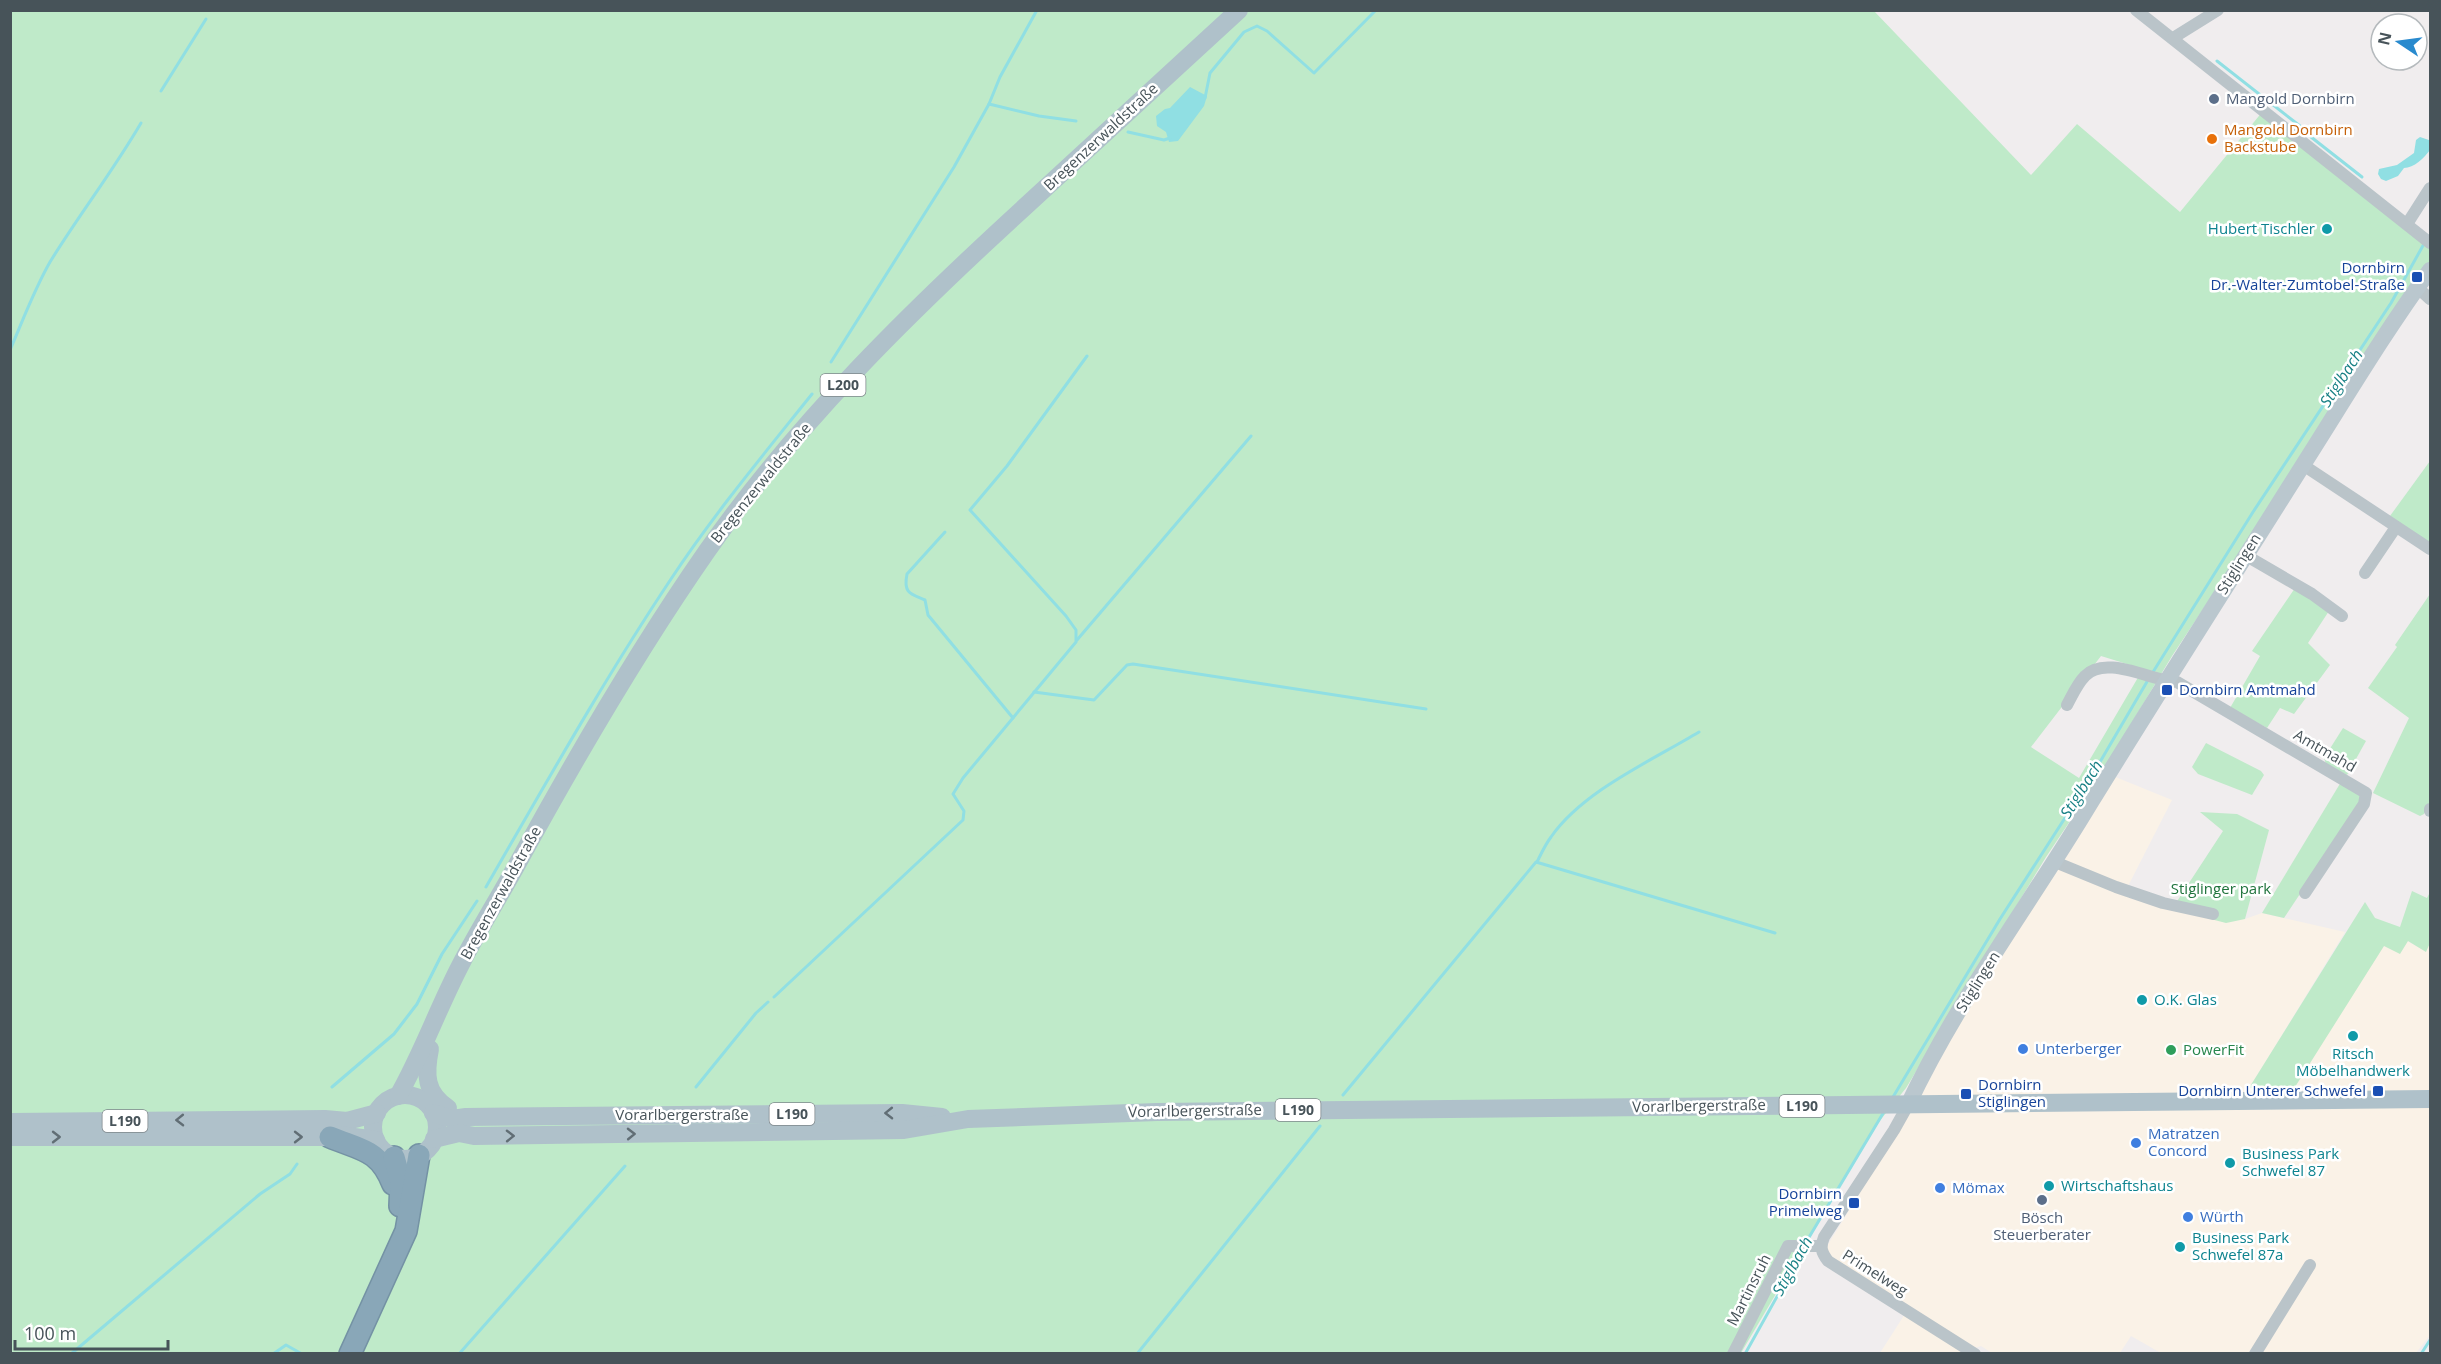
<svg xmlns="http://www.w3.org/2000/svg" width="2441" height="1364" font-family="'Open Sans',sans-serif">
<rect width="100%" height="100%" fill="#f0edee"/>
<polygon fill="#faf2e7" points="2113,776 2172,800 2124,894 2245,919 2262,913 2345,932 2250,1087 2384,946 2407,941 2425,951 2430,943 2430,1335 2416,1353 2161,1353 2131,1336 2120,1353 1992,1353 1981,1346 1960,1353 1880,1353 1903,1317 1906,1306 1849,1270 1824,1251 1904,1121 1927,1074"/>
<g fill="#bfeac9" fill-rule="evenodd">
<path d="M10,11H1874L2031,175L2077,124L2180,212L2263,111L2430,243V266L2172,656L2096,782L2046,857L1906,1088L1874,1128L1741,1353H11ZM2101,656L2143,669L2079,778L2031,747Z"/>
<polygon points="2430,461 2430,545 2390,516"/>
<polygon points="2295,588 2329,611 2308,643 2330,665 2294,714 2280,708 2267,728 2230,708 2260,656 2252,651"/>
<polygon points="2430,594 2430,803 2424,814 2420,816 2373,793 2409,718 2368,688 2397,647 2395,645"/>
<polygon points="2343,728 2366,741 2347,775 2326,764 2324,758"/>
<polygon points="2206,743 2261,771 2264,775 2252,795 2198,774 2192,767"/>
<polygon points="2341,782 2362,795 2361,802 2284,918 2262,913"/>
<polygon points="2200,812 2237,814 2269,830 2245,919 2226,923 2172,909 2223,831"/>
<polygon points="2412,891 2427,898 2430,892 2430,943 2426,952 2408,941 2400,954 2384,946 2295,1087 2249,1088 2365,902 2375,918 2400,927"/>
</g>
<g fill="#90dfe3">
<polygon points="1190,87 1207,96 1204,106 1178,141 1169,142 1166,132 1157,126 1156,116 1165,109 1170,108"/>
<path d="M2420,137L2429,140L2430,150C2424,158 2414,168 2404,168L2398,176L2386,181L2381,179L2378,174L2379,169L2397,165L2414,153L2416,140Z"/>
</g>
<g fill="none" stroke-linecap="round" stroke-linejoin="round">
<g stroke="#90dfe3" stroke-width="3">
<polyline points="2217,61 2300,126"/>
<polyline points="161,91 206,19"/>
<polyline points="1205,98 1210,73 1244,32 1257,26 1267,31 1314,73 1376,10"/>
<polyline points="989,104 1000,77 1037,10"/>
<polyline points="1128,132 1164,140 1170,138"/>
<polyline points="2311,137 2362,177"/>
<path d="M10,350C23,320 34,290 50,262C79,215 113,171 141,123"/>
<polyline points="831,362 954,167 989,104 1039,116 1076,121"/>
<path d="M945,532L907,574C903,594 911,594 925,600L928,615L1013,718"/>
<polyline points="1077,640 1251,436"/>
<polyline points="2153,672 2253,512 2391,303 2425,242"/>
<polyline points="1034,692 1094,700 1127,665 1133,664 1426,709"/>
<path d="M1537,862C1541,854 1545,845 1551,837C1583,791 1651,761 1699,732"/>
<path d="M486,887C546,783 605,678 671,579C714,514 764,454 812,394"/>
<polyline points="774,997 963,820 964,811 953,794 963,778 1076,642 1076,630 1066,616 970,510 1007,466 1087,356"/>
<polyline points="332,1087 394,1034 417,1004 442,954 477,901"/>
<polyline points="696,1087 756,1013 768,1002"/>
<polyline points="1343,1095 1536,862 1775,933"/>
<polyline points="1893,1097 2000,919 2090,779 2148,680"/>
<polyline points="1805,1244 1885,1110"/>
<polyline points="71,1354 260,1194 290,1174 297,1164"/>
<polyline points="273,1354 286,1345 302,1354"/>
<polyline points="459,1354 625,1166"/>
<polyline points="1137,1354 1320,1126"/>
<polyline points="1745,1354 1803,1250"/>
<polyline points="2421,1354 2430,1340"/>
</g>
<defs>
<g id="motorway">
<path d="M330,1137C361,1150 379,1149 393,1184"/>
<polyline points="394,1157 401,1182 400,1206"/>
<polyline points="350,1354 406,1231 419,1155"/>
</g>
</defs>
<use href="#motorway" stroke="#7492a4" stroke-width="24"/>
<g stroke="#bac4c9" stroke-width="12">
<polyline points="2136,10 2430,243"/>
<polyline points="2173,38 2218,10"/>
<polyline points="2407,224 2430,188"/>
<polyline points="2418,288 2430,299"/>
<polyline points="2303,465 2430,549"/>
<polyline points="2245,555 2312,594 2342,616"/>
<polyline points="2365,573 2396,527"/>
<path d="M2067,705C2072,696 2077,684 2085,676C2105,654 2152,681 2177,682L2366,793L2364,804L2305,893"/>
<polyline points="2430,811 2430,809"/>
<polyline points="2055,862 2116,887 2163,903 2213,914"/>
<path d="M1908,1105L1894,1130L1824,1237C1820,1247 1821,1252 1828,1261L1975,1354"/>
<polyline points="1733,1354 1788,1246 1821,1246"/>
<polyline points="2255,1354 2310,1265"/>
</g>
<path stroke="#bac7ce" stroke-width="16" d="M1908,1105C1958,999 2030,904 2090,804C2160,690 2232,578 2303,465C2345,399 2384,333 2430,270"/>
<g stroke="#afc1ca" stroke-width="18">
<path d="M430,1049C425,1074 425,1093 448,1108"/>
<circle cx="405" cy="1127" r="32"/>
<path d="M398,1096C422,1054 438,1008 461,964C479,929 500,896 519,861C577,755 638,650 707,551C798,421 912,310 1028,204C1098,139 1169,75 1239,10"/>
<polyline points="433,1113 452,1119 466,1117 902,1113 942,1117"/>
<polyline points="10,1122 325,1119 347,1121 377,1113"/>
<polyline points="10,1137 330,1137 340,1135 376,1140"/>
<polyline points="434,1139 459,1133 474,1136 904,1130 968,1119 1157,1112 2430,1099"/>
</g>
<use href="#motorway" stroke="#89a7b8" stroke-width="21"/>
</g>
<defs><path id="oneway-chevron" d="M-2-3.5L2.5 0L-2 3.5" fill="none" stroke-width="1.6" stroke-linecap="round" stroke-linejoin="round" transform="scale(1.5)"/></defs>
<g stroke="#616e75">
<use href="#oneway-chevron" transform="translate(889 1113) rotate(179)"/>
<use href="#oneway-chevron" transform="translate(180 1120) rotate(179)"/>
<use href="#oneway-chevron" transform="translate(631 1134) rotate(-1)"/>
<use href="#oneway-chevron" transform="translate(510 1136) rotate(-1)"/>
<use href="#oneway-chevron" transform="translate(56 1137)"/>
<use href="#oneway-chevron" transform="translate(298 1137)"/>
</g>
<g fill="#5c6f8a" stroke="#fff" stroke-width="2">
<circle cx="2214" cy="99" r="6"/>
<circle cx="2042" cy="1200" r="6"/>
</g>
<circle fill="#e8710a" stroke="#fff" stroke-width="2" cx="2212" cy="139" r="6"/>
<g fill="#0f9aa8" stroke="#fff" stroke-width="2">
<circle cx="2327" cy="229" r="6"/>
<circle cx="2142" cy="1000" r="6"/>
<circle cx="2353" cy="1036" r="6"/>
<circle cx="2230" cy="1163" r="6"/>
<circle cx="2049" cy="1186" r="6"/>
<circle cx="2180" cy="1247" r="6"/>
</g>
<g fill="#1a4fb4" stroke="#fff" stroke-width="2">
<rect x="2411" y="271" width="12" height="12" rx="3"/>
<rect x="2161" y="684" width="12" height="12" rx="3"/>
<rect x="2372" y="1085" width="12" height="12" rx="3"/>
<rect x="1960" y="1088" width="12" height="12" rx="3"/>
<rect x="1848" y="1197" width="12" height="12" rx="3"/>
</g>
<g fill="#3f7fe0" stroke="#fff" stroke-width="2">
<circle cx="2023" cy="1049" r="6"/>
<circle cx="2136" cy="1143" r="6"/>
<circle cx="1940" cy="1188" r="6"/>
<circle cx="2188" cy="1217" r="6"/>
</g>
<circle fill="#2e9e5b" stroke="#fff" stroke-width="2" cx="2171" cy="1050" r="6"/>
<g text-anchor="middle" stroke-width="5" stroke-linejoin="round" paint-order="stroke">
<g fill="#fff" stroke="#7e878b" stroke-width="1.5">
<rect x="820.5" y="374" width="45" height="22" rx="4.5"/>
<rect x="1779.5" y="1095" width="45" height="22" rx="4.5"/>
<rect x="1275.5" y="1099" width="45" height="22" rx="4.5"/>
<rect x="769.5" y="1103" width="45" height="22" rx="4.5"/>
<rect x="102.5" y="1110" width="45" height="22" rx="4.5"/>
</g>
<g font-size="14" font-weight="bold" fill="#475359">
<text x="843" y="390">L200</text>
<text x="1802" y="1111">L190</text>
<text x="1298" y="1115">L190</text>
<text x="792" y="1119">L190</text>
<text x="125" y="1126">L190</text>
</g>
<g font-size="15" fill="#4e5e75" stroke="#fff" text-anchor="start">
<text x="2226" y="104">Mangold Dornbirn</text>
<text x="2042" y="1223" text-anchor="middle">Bösch<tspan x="2042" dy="17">Steuerberater</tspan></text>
</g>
<g font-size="15" fill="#c56008" stroke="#fff" text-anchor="start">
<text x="2224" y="135">Mangold Dornbirn<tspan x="2224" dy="17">Backstube</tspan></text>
</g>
<g font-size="15" fill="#475359" stroke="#fff">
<text transform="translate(1101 137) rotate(-43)" y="5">Bregenzerwaldstraße</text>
<text transform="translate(761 483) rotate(-51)" y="5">Bregenzerwaldstraße</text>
<text transform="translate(2239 564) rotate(-58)" y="5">Stiglingen</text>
<text transform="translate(2325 751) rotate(30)" y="5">Amtmahd</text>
<text transform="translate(501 893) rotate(-61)" y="5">Bregenzerwaldstraße</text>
<text transform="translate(1978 982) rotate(-58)" y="5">Stiglingen</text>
<text transform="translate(1699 1106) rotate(-1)" y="5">Vorarlbergerstraße</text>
<text transform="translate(1195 1111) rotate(-1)" y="5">Vorarlbergerstraße</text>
<text x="682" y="1120">Vorarlbergerstraße</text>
<text transform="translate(1875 1273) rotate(32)" y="5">Primelweg</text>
<text transform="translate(1749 1290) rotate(-63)" y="5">Martinsruh</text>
</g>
<g font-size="15" fill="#0d838f" stroke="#fff" text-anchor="start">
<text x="2315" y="234" text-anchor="end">Hubert Tischler</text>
<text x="2154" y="1005">O.K. Glas</text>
<text x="2353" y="1059" text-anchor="middle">Ritsch<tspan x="2353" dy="17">Möbelhandwerk</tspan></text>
<text x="2242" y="1159">Business Park<tspan x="2242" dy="17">Schwefel 87</tspan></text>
<text x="2061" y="1191">Wirtschaftshaus</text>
<text x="2192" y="1243">Business Park<tspan x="2192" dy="17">Schwefel 87a</tspan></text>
</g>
<g font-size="15" fill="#164399" stroke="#fff" text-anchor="end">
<text x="2405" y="273">Dornbirn<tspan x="2405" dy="17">Dr.-Walter-Zumtobel-Straße</tspan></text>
<text x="2179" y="695" text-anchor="start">Dornbirn Amtmahd</text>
<text x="1978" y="1090" text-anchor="start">Dornbirn<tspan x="1978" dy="17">Stiglingen</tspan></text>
<text x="2366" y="1096">Dornbirn Unterer Schwefel</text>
<text x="1842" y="1199">Dornbirn<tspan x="1842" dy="17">Primelweg</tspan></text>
</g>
<g font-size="15" fill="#1f733c" stroke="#fff">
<text x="2221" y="894">Stiglinger park</text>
</g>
<g font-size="15" fill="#366cbe" stroke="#fff" text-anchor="start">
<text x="2035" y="1054">Unterberger</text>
<text x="2148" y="1139">Matratzen<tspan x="2148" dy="17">Concord</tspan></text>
<text x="1952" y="1193">Mömax</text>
<text x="2200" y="1222">Würth</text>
</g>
<g font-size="15" fill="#27864d" stroke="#fff" text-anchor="start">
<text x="2183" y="1055">PowerFit</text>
</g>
<g font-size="16" font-style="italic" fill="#188085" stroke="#fff">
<text transform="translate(2341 378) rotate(-57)" y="6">Stiglbach</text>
<text transform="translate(2081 789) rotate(-58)" y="6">Stiglbach</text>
<text transform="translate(1792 1266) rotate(-61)" y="6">Stiglbach</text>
</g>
</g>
<rect width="2441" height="1364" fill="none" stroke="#475359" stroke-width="24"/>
<g transform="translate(2399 42) rotate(283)"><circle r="28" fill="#ffffff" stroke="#b5babd" stroke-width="1.5"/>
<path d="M0-4.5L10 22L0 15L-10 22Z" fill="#298ace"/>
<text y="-9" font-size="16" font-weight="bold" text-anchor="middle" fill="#475359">N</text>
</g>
<path d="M15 1340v9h153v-9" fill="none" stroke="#475359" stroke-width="3"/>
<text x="24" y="1340" font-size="18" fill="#475359" stroke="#ffffff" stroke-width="4.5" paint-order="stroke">100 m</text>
</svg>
